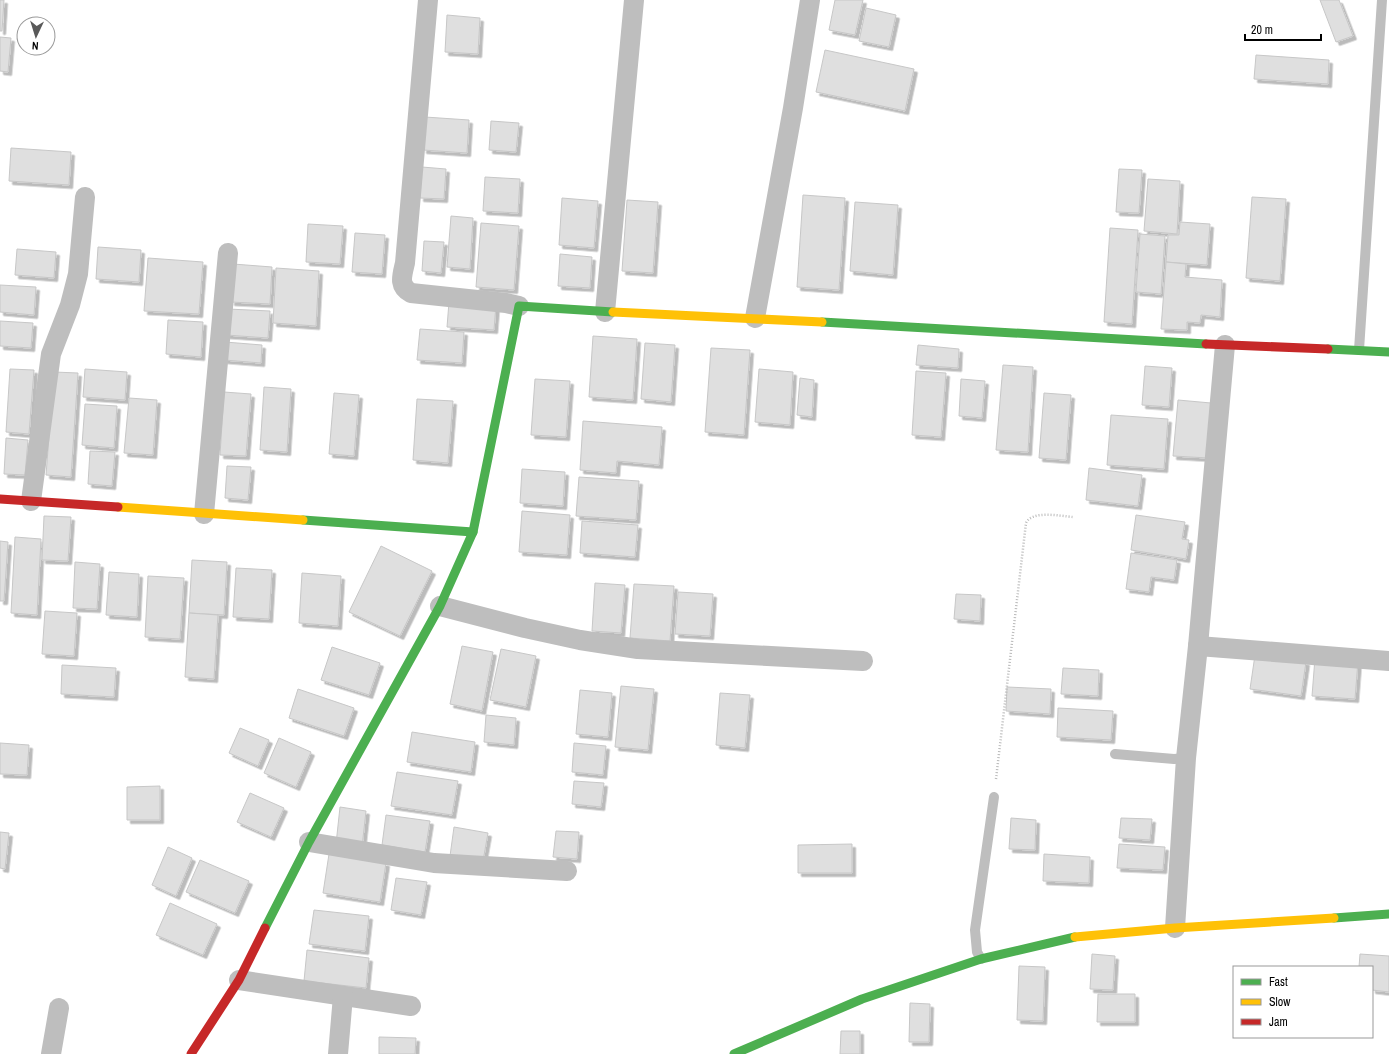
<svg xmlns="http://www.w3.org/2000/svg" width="1389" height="1054" font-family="'Archivo Narrow',sans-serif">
<defs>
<filter id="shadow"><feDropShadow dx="3.5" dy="3.5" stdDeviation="0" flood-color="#0004"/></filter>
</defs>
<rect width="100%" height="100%" fill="#fff"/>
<g fill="#dfdfdf" stroke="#c7c7c7" filter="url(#shadow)">
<polygon points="0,0 4,0 2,31 0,31"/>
<polygon points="835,0 863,0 855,35 829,30"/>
<polygon points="1320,0 1339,0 1353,36 1336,42"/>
<polygon points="866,8 896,15 889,47 859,41"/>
<polygon points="447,15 480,18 478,54 445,52"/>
<polygon points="0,37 11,38 8,72 0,71"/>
<polygon points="825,50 914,69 905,111 816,92"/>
<polygon points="1256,55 1329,60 1328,84 1254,79"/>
<polygon points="425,117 469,120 467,153 423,150"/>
<polygon points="491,121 519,123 516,152 489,150"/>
<polygon points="11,148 71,152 69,185 9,181"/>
<polygon points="422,167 446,169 444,199 420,198"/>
<polygon points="1119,169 1142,170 1139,213 1116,212"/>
<polygon points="485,177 520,179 518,213 483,211"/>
<polygon points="1148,179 1180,181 1177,234 1144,231"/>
<polygon points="803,195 845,198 839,290 797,287"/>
<polygon points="1252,197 1286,199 1280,281 1246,278"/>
<polygon points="562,198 598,201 594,248 559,245"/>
<polygon points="627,200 658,202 653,273 622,271"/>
<polygon points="855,202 898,205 893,275 850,271"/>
<polygon points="451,216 473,218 470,269 447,267"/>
<polygon points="1180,222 1210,224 1207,265 1166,262 1168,235 1179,235"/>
<polygon points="481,223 519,226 514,290 476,287"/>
<polygon points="308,224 343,226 340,264 306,262"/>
<polygon points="1110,228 1138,230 1132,324 1104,322"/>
<polygon points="355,233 385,235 382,274 352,272"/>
<polygon points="1140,234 1165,236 1161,294 1136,292"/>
<polygon points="424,241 444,242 441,273 422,271"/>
<polygon points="98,247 141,250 139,282 96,279"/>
<polygon points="17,249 56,252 54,278 15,275"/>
<polygon points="560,254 592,257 590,288 558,286"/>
<polygon points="148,258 203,262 199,314 144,311"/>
<polygon points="1166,262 1186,264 1185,277 1222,280 1220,317 1201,315 1200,323 1187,322 1187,330 1161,329"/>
<polygon points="233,264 272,267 270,304 231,302"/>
<polygon points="276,268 319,271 316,326 273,323"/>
<polygon points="0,285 36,287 34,315 0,312"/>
<polygon points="449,302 496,305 494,330 447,327"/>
<polygon points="228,309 270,311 268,338 226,335"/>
<polygon points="168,320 203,322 201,357 166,354"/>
<polygon points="0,321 33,323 31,348 0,346"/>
<polygon points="420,329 464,332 462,363 417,360"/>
<polygon points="593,336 637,339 633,400 589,397"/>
<polygon points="225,342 262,345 261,363 224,360"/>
<polygon points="645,343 675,345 671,402 641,399"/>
<polygon points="918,345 959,349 958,368 916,365"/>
<polygon points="711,348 750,350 744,435 705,432"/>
<polygon points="1003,365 1033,367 1028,452 996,450"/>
<polygon points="1145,366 1172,368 1169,407 1142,405"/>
<polygon points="10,369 34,370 29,434 6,432"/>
<polygon points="85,369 127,372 125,400 83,397"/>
<polygon points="759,369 793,372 790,425 755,422"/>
<polygon points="916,371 946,373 941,437 912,435"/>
<polygon points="54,372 78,373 71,477 46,475"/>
<polygon points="800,378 814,380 812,417 797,415"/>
<polygon points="535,379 570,381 566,437 531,435"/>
<polygon points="961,379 985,381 982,418 959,416"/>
<polygon points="264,387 291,389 287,452 260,450"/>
<polygon points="224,392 251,394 246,456 220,455"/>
<polygon points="334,393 359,395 354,456 329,454"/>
<polygon points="1044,393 1071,395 1066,460 1039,458"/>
<polygon points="129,398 157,400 153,455 124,453"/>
<polygon points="417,399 453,401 448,463 413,460"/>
<polygon points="1178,400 1211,403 1208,458 1173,456"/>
<polygon points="85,404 117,406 114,448 82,445"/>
<polygon points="1111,415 1168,419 1164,469 1107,465"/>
<polygon points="583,421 662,427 659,465 617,461 616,473 580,470"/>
<polygon points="6,438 28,440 25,475 4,474"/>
<polygon points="90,451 115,452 112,486 88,484"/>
<polygon points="227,466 251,467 248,500 225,498"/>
<polygon points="1089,468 1142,475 1138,506 1086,500"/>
<polygon points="522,469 565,472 563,506 520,503"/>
<polygon points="579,477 639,481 636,520 576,516"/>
<polygon points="522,511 570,515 567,555 519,552"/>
<polygon points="1136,515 1185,522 1182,539 1189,540 1186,559 1131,550"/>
<polygon points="44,516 71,517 68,561 42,560"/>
<polygon points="582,521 638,525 635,557 580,553"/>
<polygon points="15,537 41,539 37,615 11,613"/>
<polygon points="0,541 8,542 4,601 0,601"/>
<polygon points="381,546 432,571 400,636 349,612"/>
<polygon points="1131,553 1177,560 1174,580 1151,577 1149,592 1126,589"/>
<polygon points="192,560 227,562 224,615 189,613"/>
<polygon points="75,562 100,564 97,609 73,608"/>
<polygon points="236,568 272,570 269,619 233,617"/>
<polygon points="109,572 139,574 137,617 106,615"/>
<polygon points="302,573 341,576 338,626 299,623"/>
<polygon points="148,576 184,578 180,639 145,637"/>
<polygon points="595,583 625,585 621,633 592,631"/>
<polygon points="634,584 674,586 670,641 630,638"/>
<polygon points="678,592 713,594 710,636 675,634"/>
<polygon points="956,594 981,595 980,621 954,619"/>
<polygon points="45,611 77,613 74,656 42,654"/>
<polygon points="189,613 218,615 214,679 185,677"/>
<polygon points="462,646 493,652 482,711 450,704"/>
<polygon points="332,647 380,663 369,695 321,680"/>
<polygon points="501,649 536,656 526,707 490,700"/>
<polygon points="1255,655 1306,662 1301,696 1250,689"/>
<polygon points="1315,658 1358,661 1355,699 1312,696"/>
<polygon points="62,665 116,668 114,697 61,694"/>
<polygon points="1063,668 1099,670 1098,696 1061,694"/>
<polygon points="621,686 654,689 648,750 615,747"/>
<polygon points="1007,687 1051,689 1050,714 1006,711"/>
<polygon points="298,689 354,708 344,736 289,718"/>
<polygon points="580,690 612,693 608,737 576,734"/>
<polygon points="720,693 750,695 745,748 716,745"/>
<polygon points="1058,708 1113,711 1111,740 1057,737"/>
<polygon points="486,715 516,718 514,745 484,742"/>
<polygon points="240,728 269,740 258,766 229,753"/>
<polygon points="412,732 475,742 471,772 407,762"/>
<polygon points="279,738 311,752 296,787 264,773"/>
<polygon points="0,743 29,745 27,775 0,774"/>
<polygon points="574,743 606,746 603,775 572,772"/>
<polygon points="397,772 458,781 452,815 391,806"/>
<polygon points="574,781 604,783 601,807 572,804"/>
<polygon points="160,786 160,820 127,820 127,787"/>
<polygon points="250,793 284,808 271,837 237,822"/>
<polygon points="340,807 366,811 362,847 336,844"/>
<polygon points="386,815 430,821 425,852 382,845"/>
<polygon points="1011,818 1036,820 1035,850 1009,849"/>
<polygon points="1121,818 1152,819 1150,840 1119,838"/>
<polygon points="454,827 488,833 483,861 450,856"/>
<polygon points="556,831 579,832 577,859 553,857"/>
<polygon points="0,832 9,833 5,869 0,868"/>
<polygon points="852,844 852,873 798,873 798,845"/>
<polygon points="1119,844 1165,847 1163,870 1117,868"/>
<polygon points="168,847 192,858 176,896 152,885"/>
<polygon points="329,854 386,863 380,902 323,893"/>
<polygon points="1044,854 1090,857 1089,883 1043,881"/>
<polygon points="200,860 249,881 235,913 186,892"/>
<polygon points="396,878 427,882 421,915 391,910"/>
<polygon points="170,903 217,924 203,955 156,935"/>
<polygon points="314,910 369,916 365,951 309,944"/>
<polygon points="307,950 369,958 366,988 304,981"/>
<polygon points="1092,954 1115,956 1113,990 1090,989"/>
<polygon points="1360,954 1389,956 1389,992 1372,990 1372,967 1359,967"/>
<polygon points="1019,966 1045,967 1043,1021 1017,1020"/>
<polygon points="1098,994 1135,994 1135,1022 1097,1022"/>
<polygon points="910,1003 930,1004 929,1042 909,1042"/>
<polygon points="841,1031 860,1031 860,1054 840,1054"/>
<polygon points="379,1037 416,1038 415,1054 379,1054"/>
</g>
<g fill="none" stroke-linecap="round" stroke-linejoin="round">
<path stroke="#b9b9b9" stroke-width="2.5" stroke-dasharray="1 2" stroke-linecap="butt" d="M996,779L1026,523C1032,510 1060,516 1073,517"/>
<g stroke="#bebebe" stroke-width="10">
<polyline points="1359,350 1382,0"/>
<polyline points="1115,754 1174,759 1186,758"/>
<polyline points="981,959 977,952 975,930 994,797"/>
</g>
<g stroke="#bebebe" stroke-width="20">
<path d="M428,0L405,263C402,276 398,286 411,293L506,303L519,306"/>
<polyline points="605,312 634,0"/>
<polyline points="755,318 793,108 810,0"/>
<polyline points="31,501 51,354 70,305 78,274 85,197"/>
<polyline points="204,514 228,253"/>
<polyline points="440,606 525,628 580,640 638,649 863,661"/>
<polyline points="1198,646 1389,661"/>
<polyline points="309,842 434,863 567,871"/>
<polyline points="1175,928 1186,758 1198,646 1225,345"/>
<polyline points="239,980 411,1006"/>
<polyline points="51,1054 59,1008"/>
<polyline points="338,1054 343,996"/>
</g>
<g stroke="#4caf50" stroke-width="9">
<polyline points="822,322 1206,344"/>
<polyline points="1328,349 1389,352"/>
<polyline points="303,520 473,532 519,306 613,312"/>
<polyline points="1334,918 1389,914"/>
<polyline points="265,928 309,842 440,606 473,532"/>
<polyline points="734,1054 862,999 981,959 1075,937"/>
</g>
<g stroke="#ffc107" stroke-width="9">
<polyline points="613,312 822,322"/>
<polyline points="118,507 303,520"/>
<polyline points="1075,937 1175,928 1334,918"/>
</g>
<g stroke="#c62828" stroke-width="9">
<polyline points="1206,344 1328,349"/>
<polyline points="0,499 118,507"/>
<polyline points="191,1054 239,980 265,928"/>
</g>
</g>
<rect x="1233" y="966" width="140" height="72" fill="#ffffff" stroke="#999999"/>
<rect x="1241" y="979" width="20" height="6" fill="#4caf50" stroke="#999999"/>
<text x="1269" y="986" font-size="12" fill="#000000">Fast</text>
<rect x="1241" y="999" width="20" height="6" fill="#ffc107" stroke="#999999"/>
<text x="1269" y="1006" font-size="12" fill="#000000">Slow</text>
<rect x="1241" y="1019" width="20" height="6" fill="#c62828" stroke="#999999"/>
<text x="1269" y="1026" font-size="12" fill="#000000">Jam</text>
<g transform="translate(36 36) rotate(184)"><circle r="19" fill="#ffffff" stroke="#999999"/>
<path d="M0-3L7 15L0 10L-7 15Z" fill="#595959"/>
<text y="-6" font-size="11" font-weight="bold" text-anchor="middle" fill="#000000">N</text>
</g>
<path d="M1245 34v6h76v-6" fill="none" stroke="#000000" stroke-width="2"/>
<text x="1251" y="34" font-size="12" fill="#000000" stroke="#ffffff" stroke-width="3" paint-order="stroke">20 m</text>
</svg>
